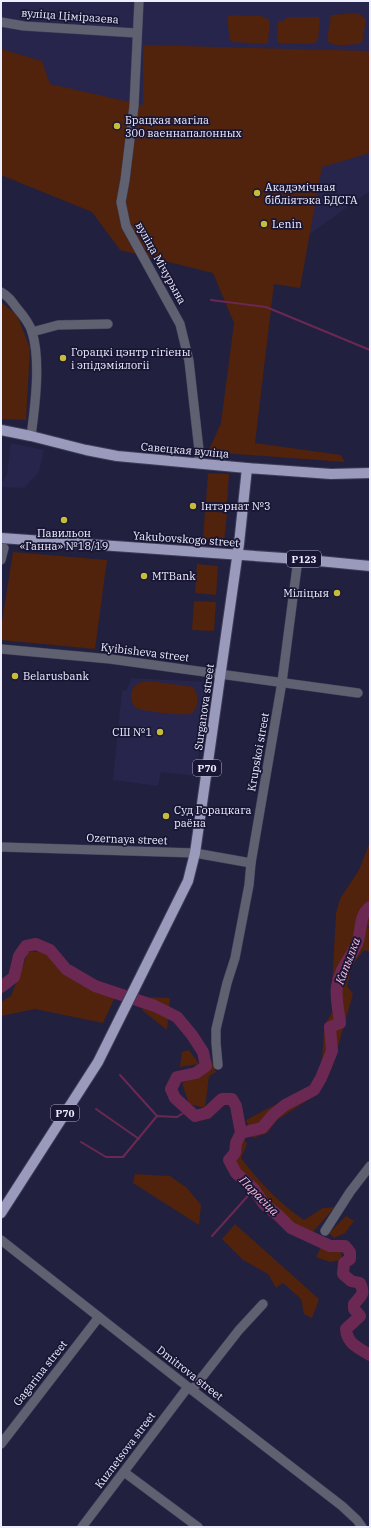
<svg xmlns="http://www.w3.org/2000/svg" width="371" height="1528" font-family="'IBM Plex Serif',serif">
<rect width="100%" height="100%" fill="#21203f"/>
<g fill="#27254b">
<polygon points="1,1 370,1 370,191 246,280 1,91"/>
<polygon points="11,443 44,450 39,472 24,488 1,487 1,484 7,475"/>
<polygon points="131,678 208,682 196,776 161,772 158,786 113,780 122,691 127,690"/>
</g>
<g fill="#51220c">
<path d="M359,13L366,20L362,42L359,44C349,44 335,48 327,41L331,15Z"/>
<polygon points="229,15 261,16 270,20 268,42 267,44 233,42 230,40 227,18"/>
<polygon points="288,17 320,17 318,40 312,44 279,43 277,41 278,21 283,21"/>
<polygon points="143,45 370,51 370,153 322,167 300,288 274,284 255,443 341,455 345,462 208,452 221,423 234,323 213,273 120,250 92,212 1,175 1,49 42,61 50,84 143,105"/>
<polygon points="1,302 17,315 30,348 26,420 1,419"/>
<polygon points="208,473 229,474 227,503 206,502"/>
<polygon points="205,511 227,513 224,542 203,540"/>
<polygon points="13,552 107,560 95,649 1,640 1,628"/>
<polygon points="197,564 218,566 216,595 195,593"/>
<polygon points="194,601 216,602 214,631 192,630"/>
<path d="M150,681L193,687C198,693 200,707 192,713C187,717 143,711 136,708C131,704 130,696 132,691C135,682 142,682 150,681Z"/>
<polygon points="370,842 370,924 367,927 370,929 370,952 364,950 352,965 347,986 353,994 331,1071 322,1062 324,1026 337,1004 332,986 336,913 340,899 359,870"/>
<polygon points="43,951 79,984 116,995 103,1023 35,1009 1,1016 1,1002 11,996 28,952"/>
<polygon points="147,997 170,998 167,1030 142,1010"/>
<polygon points="189,1050 199,1064 180,1067 182,1052"/>
<polygon points="211,1059 216,1072 209,1076 205,1108 189,1104 182,1083 195,1078 207,1070"/>
<polygon points="306,1089 311,1098 277,1120 267,1133 253,1138 246,1120"/>
<path d="M243,1138L247,1144L241,1158C260,1183 278,1202 304,1220L323,1208L335,1207L313,1232L294,1226L269,1202L253,1184L237,1170L232,1160L239,1152Z"/>
<polygon points="135,1174 170,1176 187,1188 201,1205 199,1225 133,1183"/>
<polygon points="346,1216 354,1221 345,1233 334,1238 329,1233"/>
<polygon points="235,1224 319,1299 312,1318 304,1314 301,1299 283,1283 276,1288 268,1274 243,1260 222,1239"/>
<polygon points="321,1247 327,1250 342,1250 341,1260 330,1262 316,1257"/>
</g>
<g fill="none" stroke-linecap="round" stroke-linejoin="round">
<g stroke="#6a2852" stroke-width="2">
<polyline points="211,300 266,307 370,350"/>
<polyline points="120,1075 157,1116"/>
<polyline points="96,1109 139,1139"/>
<polyline points="81,1142 106,1157 123,1157 157,1116 177,1117 188,1110"/>
<polyline points="212,1236 254,1189"/>
</g>
<g stroke="#6a2852" stroke-width="12">
<path d="M1,987L14,977L19,956L26,946L36,944L50,950L66,969L95,986L155,1006L177,1017L192,1035L203,1052L206,1066L196,1073L177,1077L171,1089L175,1098L195,1116L207,1113L222,1099H232L236,1106L241,1133L236,1143L235,1153L229,1160L236,1173L253,1188L264,1204L279,1216L291,1228L330,1246H345L350,1252V1259L344,1263L343,1274L351,1281L360,1283C365,1294 362,1295 354,1304V1309L360,1316L346,1329C347,1344 359,1348 370,1355"/>
<path d="M241,1133L262,1128L273,1115L285,1105L314,1090L321,1078L332,1051L330,1027L340,1023C339,1012 335,996 337,986C339,970 351,957 357,944C362,932 358,916 370,907"/>
</g>
<defs>
<g id="minor">
<polyline points="139,1 134,106 125,180 121,202 126,226 180,324 189,361 199,450 199,464"/>
<polyline points="1,22 24,26 136,33"/>
<path d="M1,292C8,296 11,300 16,307C22,314 30,324 32,332C41,360 35,407 31,436"/>
<polyline points="32,332 58,325 108,324"/>
<polyline points="1,560 4,548"/>
<polyline points="1,649 110,659 358,693"/>
<polyline points="1,847 195,853 251,863"/>
<polyline points="218,1065 216,1043 216,1029 227,983 235,958 249,885 251,863 282,682 298,559"/>
<polyline points="325,1231 350,1192 370,1166"/>
<polyline points="1,1240 188,1387 342,1506 357,1520 362,1527"/>
<polyline points="192,1390 239,1330 263,1304"/>
<polyline points="1,1444 99,1317"/>
<polyline points="124,1472 198,1527"/>
<polyline points="82,1527 188,1387"/>
</g>
<g id="major">
<polyline points="1,430 31,436 86,450 117,456 247,468 331,474 370,473"/>
<polyline points="1,538 298,559 370,566"/>
<polyline points="1,1213 98,1062 188,881 195,853 239,544 247,468"/>
</g>
</defs>
<use href="#minor" stroke="#3e3d5a" stroke-width="10"/>
<use href="#major" stroke="#3e3d5a" stroke-width="12"/>
<use href="#minor" stroke="#5f6070" stroke-width="9"/>
<use href="#major" stroke="#9a9bbc" stroke-width="10"/>
</g>
<g fill="#c7bb3c" stroke="#181634" stroke-width="1.5">
<circle cx="117" cy="126" r="4"/>
<circle cx="257" cy="193" r="4"/>
<circle cx="264" cy="224" r="4"/>
<circle cx="63" cy="358" r="4"/>
<circle cx="193" cy="506" r="4"/>
<circle cx="64" cy="520" r="4"/>
<circle cx="144" cy="576" r="4"/>
<circle cx="337" cy="593" r="4"/>
<circle cx="15" cy="676" r="4"/>
<circle cx="160" cy="732" r="4"/>
<circle cx="166" cy="816" r="4"/>
</g>
<g text-anchor="middle" stroke-width="3.5" stroke-linejoin="round" paint-order="stroke">
<g fill="#181634" stroke="#adadc2" stroke-width="1">
<rect x="287" y="551" width="34" height="16" rx="3"/>
<rect x="193" y="760" width="28" height="16" rx="3"/>
<rect x="51" y="1105" width="28" height="16" rx="3"/>
</g>
<g font-size="10" font-weight="bold" fill="#edeeff">
<text x="304" y="563">Р123</text>
<text x="207" y="772">Р70</text>
<text x="65" y="1117">Р70</text>
</g>
<g font-size="11" fill="#edeeff" stroke="#181634">
<text transform="translate(70 16) rotate(4)" y="4">вуліца Ціміразева</text>
<text transform="translate(161 263) rotate(61)" y="4">вуліца Мічурына</text>
<text transform="translate(185 450) rotate(5)" y="4">Савецкая вуліца</text>
<text transform="translate(186 539) rotate(4)" y="4">Yakubovskogo street</text>
<text transform="translate(145 652) rotate(7)" y="4">Kyibisheva street</text>
<text transform="translate(204 707) rotate(-82)" y="4">Surganova street</text>
<text transform="translate(258 752) rotate(-80)" y="4">Krupskoi street</text>
<text transform="translate(127 839) rotate(2)" y="4">Ozernaya street</text>
<text transform="translate(40 1373) rotate(-52)" y="4">Gagarina street</text>
<text transform="translate(190 1373) rotate(38)" y="4">Dmitrova street</text>
<text transform="translate(125 1450) rotate(-53)" y="4">Kuznetsova street</text>
</g>
<g font-size="11" fill="#edeeff" stroke="#181634" text-anchor="start">
<text x="125" y="124">Брацкая магіла<tspan x="125" dy="13">300 ваеннапалонных</tspan></text>
<text x="265" y="191">Акадэмічная<tspan x="265" dy="13">бібліятэка БДСГА</tspan></text>
<text x="272" y="228">Lenin</text>
<text x="71" y="356">Горацкі цэнтр гігіены<tspan x="71" dy="13">і эпідэміялогіі</tspan></text>
<text x="201" y="510">Інтэрнат №3</text>
<text x="64" y="537" text-anchor="middle">Павильон<tspan x="64" dy="13">«Ганна» №18/19</tspan></text>
<text x="152" y="580">MTBank</text>
<text x="329" y="597" text-anchor="end">Міліцыя</text>
<text x="23" y="680">Belarusbank</text>
<text x="152" y="736" text-anchor="end">СШ №1</text>
<text x="174" y="814">Суд Горацкага<tspan x="174" dy="13">раёна</tspan></text>
</g>
<g font-size="12" font-style="italic" fill="#fabcdf" stroke="#181634">
<text transform="translate(348 961) rotate(-69)" y="4">Капылка</text>
<text transform="translate(259 1196) rotate(45)" y="4">Парасіца</text>
</g>
</g>
<rect width="371" height="1528" fill="none" stroke="#edeeff" stroke-width="4"/>
</svg>
